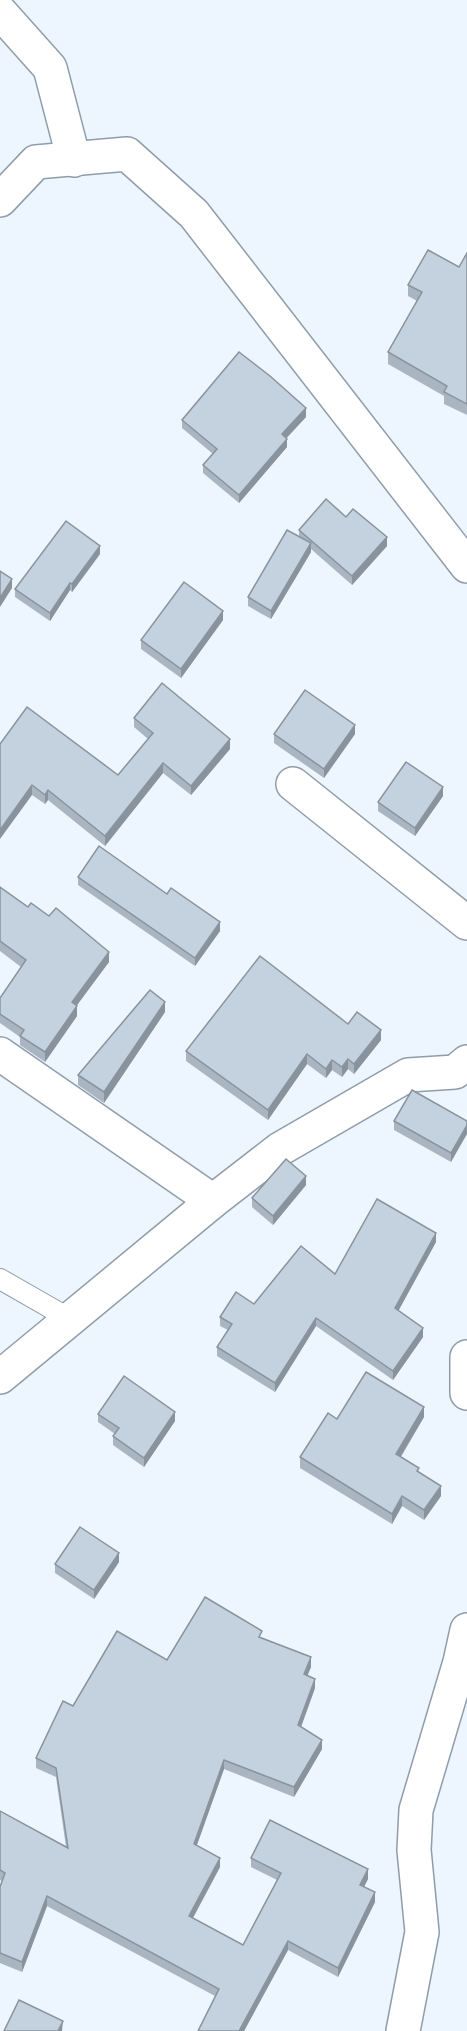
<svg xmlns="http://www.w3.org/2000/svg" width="467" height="2031" font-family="Poppins,sans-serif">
<rect width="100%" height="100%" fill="#edf5fe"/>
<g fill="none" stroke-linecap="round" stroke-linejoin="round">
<defs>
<polyline id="service" points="0,1279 70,1319"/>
<g id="minor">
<polyline points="0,12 50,68 74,160"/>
<polyline points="0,200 36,162 127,154 194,214 467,566"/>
<polyline points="293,784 467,923"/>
<polyline points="0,1054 213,1201"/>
<polyline points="467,1357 467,1393"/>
<polyline points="0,1377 213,1201 280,1149 408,1075 455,1072 467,1062"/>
<polyline points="403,2031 422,1932 414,1850 416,1810 460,1662 467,1630"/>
</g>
</defs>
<use href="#service" stroke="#8f9daa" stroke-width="22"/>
<use href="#minor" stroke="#8f9daa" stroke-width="36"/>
<use href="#service" stroke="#fff" stroke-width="20"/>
<use href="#minor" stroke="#fff" stroke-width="33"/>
</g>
<g fill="#a9b5c1">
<polygon points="467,253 467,415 444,404 444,396 388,364 388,352 417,301 408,296 408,285 459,267"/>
<polygon points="306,417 286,438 287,447 239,503 203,473 203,465 213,454 182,428 182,420"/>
<polygon points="346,517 387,546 352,585 311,549 311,552 271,619 248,606 248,597 299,537 299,530"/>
<polygon points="100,554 72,592 70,590 50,621 15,597 15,589"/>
<polygon points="223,620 181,678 141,649 141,640"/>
<polygon points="134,718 230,749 191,795 163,773 105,846 48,800 45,804 32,795 0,744 118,775 148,739 134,727"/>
<polygon points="274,734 355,734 324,778 274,743"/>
<polygon points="443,796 415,836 378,811 378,802"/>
<polygon points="78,877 220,931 195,966 78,885"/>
<polygon points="0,887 109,962 76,1005 77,1016 45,1062 20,1045 20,1037 0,1023 0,998 21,967 0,951"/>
<polygon points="165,1012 104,1103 78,1085 78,1075"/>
<polygon points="348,1024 381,1040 354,1074 348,1069 342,1077 332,1070 326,1078 307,1064 268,1120 186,1061 186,1051"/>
<polygon points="394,1121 467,1121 451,1162 394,1130"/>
<polygon points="306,1185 273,1225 252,1207 252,1198"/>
<polygon points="436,1242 398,1311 423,1337 393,1380 316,1326 275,1392 217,1356 217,1347 228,1330 220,1326 220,1317 335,1274"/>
<polygon points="98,1414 175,1421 144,1467 113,1445 113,1436 115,1434 98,1422"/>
<polygon points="424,1417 401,1457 419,1472 441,1496 424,1520 402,1506 392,1524 300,1468 300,1457 337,1419"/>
<polygon points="119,1562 94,1599 55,1573 55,1564"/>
<polygon points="262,1638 311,1667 307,1676 315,1688 301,1727 322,1749 294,1797 224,1769 197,1845 220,1867 193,1918 243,1945 277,1880 251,1867 251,1858 368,1879 364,1887 375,1902 338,1977 288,1950 244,2031 198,2031 215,1996 47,1906 22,1972 0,1963 0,1887 2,1881 0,1880 0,1811 66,1847 56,1777 36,1768 36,1758 73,1706 167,1660"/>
</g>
<g fill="#89939d">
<polygon points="306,408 306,417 282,443 282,434"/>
<polygon points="287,439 287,447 239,503 239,495"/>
<polygon points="387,537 387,546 352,585 352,576"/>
<polygon points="311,543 311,552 271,619 271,611"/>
<polygon points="100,546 100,554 72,592 72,584"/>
<polygon points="12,579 12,588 0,607 0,598"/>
<polygon points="70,583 70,590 50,621 50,613"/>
<polygon points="223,611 223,620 181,678 181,669"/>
<polygon points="355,725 355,734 324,778 324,769"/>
<polygon points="230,739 230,749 191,795 191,786"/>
<polygon points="163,763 163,773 105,846 105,836"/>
<polygon points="32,785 32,795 0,839 0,830"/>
<polygon points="443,787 443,796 415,836 415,828"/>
<polygon points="48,790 48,800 45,804 45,795"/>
<polygon points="220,922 220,931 195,966 195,958"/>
<polygon points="109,952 109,962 72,1012 72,1002"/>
<polygon points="165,1002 165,1012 104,1103 104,1092"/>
<polygon points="77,1006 77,1016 45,1062 45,1052"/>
<polygon points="381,1030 381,1040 354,1074 354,1064"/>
<polygon points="307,1054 307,1064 268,1120 268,1110"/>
<polygon points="348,1059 348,1069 342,1077 342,1067"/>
<polygon points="332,1060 332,1070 326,1078 326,1069"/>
<polygon points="467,1125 467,1134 451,1162 451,1153"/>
<polygon points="306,1176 306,1185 273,1225 273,1216"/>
<polygon points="436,1233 436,1242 395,1317 395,1308"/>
<polygon points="316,1318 316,1326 275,1392 275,1383"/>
<polygon points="423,1328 423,1337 393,1380 393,1371"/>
<polygon points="424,1407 424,1417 396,1464 396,1454"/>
<polygon points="175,1412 175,1421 144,1467 144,1458"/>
<polygon points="441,1486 441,1496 424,1520 424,1510"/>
<polygon points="402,1496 402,1506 392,1524 392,1514"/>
<polygon points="119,1553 119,1562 94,1599 94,1590"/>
<polygon points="311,1657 311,1667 304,1684 304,1674"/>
<polygon points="315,1679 315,1688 298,1735 298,1725"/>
<polygon points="322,1740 322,1749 294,1797 294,1787"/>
<polygon points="224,1760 224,1769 194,1853 194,1844"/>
<polygon points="220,1858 220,1867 189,1925 189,1916"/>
<polygon points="368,1869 368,1879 360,1894 360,1885"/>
<polygon points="375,1892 375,1902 338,1977 338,1968"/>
<polygon points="47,1896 47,1906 22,1972 22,1962"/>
<polygon points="288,1941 288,1950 244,2031 239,2031"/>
<polygon points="63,2021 62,2031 58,2031"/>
</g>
<g fill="#c4d2e0" stroke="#89939d" stroke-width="1.5">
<polygon points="428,250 459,267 467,253 467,404 444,392 447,386 388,352 422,292 408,285"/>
<polygon points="239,352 270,376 306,408 282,434 287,439 239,495 203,465 217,449 182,420"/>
<polygon points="326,499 346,517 353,509 387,537 352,576 299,530"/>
<polygon points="66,521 100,546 72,584 70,583 50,613 15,589"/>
<polygon points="287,530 311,543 271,611 248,597"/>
<polygon points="0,571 12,579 0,598"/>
<polygon points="184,582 223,611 181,669 141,640"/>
<polygon points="162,683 230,739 191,786 163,763 105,836 48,790 45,795 32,785 0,830 0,744 27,707 118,775 153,733 134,718"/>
<polygon points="305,690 355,725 324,769 274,734"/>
<polygon points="406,762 443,787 415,828 378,802"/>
<polygon points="99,846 167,894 171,888 220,922 195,958 78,877"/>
<polygon points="0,887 28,907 31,903 49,916 56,908 109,952 72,1002 77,1006 45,1052 20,1036 24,1030 0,1014 0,998 26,960 0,941"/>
<polygon points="260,956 348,1024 357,1012 381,1030 354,1064 348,1059 342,1067 332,1060 326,1069 307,1054 268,1110 186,1051"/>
<polygon points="150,990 165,1002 104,1092 78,1075"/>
<polygon points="412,1090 467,1121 467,1125 451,1153 394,1121"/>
<polygon points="286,1159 306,1176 273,1216 252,1198"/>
<polygon points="377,1199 436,1233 395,1308 423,1328 393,1371 316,1318 275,1383 217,1347 232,1324 220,1317 236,1292 254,1304 301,1246 335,1274"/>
<polygon points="366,1372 424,1407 396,1454 419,1468 417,1471 441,1486 424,1510 402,1496 392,1514 300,1457 328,1413 337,1419"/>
<polygon points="124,1376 175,1412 144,1458 113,1436 119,1428 98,1414"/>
<polygon points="80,1527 119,1553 94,1590 55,1564"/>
<polygon points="205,1597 262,1631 259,1637 311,1657 304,1674 315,1679 298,1725 322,1740 294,1787 224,1760 194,1844 220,1858 189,1916 243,1945 281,1873 251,1858 270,1820 368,1869 360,1885 375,1892 338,1968 288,1941 239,2031 198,2031 219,1989 47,1896 22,1962 0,1953 0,1887 5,1873 0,1870 0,1811 68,1848 56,1768 36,1758 63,1701 73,1706 117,1631 167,1660"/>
<polygon points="19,2000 63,2021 58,2031 4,2031"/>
</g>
</svg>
